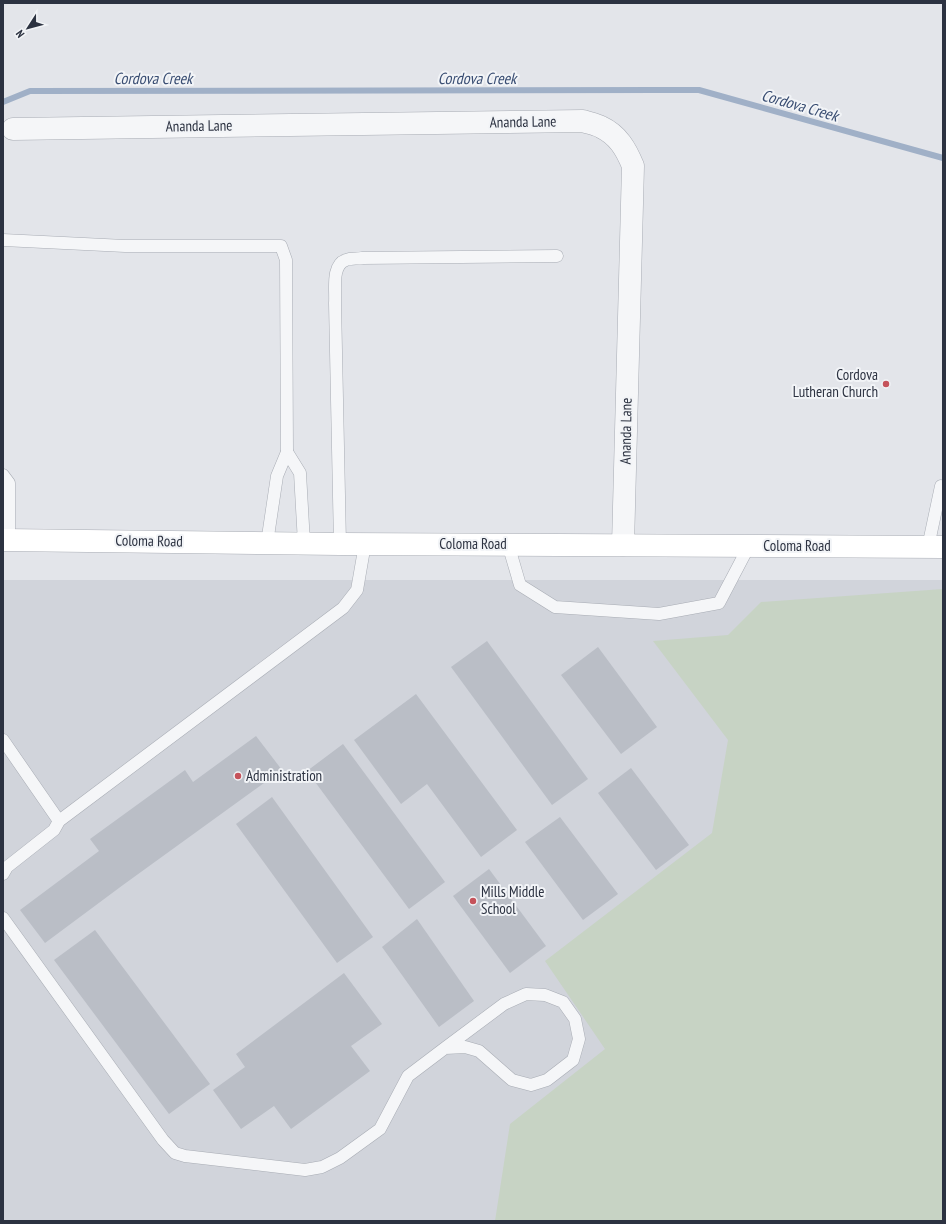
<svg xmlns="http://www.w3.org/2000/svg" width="946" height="1224" font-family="'PT Sans Narrow',sans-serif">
<rect width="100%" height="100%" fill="#e3e5ea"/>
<rect fill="#d1d4db" x="3" y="580" width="940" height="641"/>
<polygon fill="#c7d3c4" points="943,589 943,1221 495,1221 510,1124 605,1049 545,961 712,833 728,740 653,641 728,635 761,602"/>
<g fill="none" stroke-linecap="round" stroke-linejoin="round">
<polyline stroke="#a0b0c7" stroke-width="6" points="3,102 30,91 659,90 699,90 943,158"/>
</g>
<g fill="#babec6">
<polygon points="487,641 588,779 552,805 451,667"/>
<polygon points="598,647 657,727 621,754 561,675"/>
<polygon points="416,694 517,830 481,857 427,784 401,804 354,740"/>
<polygon points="256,736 282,770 123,885 45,943 20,910 99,851 90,839 185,770 193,782"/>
<polygon points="343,744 445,882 409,909 307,771"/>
<polygon points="631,768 689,845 656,870 598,793"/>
<polygon points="272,797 373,937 337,963 236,824"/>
<polygon points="560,817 618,894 583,920 525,842"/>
<polygon points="489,869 546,946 510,973 453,896"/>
<polygon points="417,919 474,1001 439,1027 382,947"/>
<polygon points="95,930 210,1084 169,1114 54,960"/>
<polygon points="344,973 382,1024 351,1046 370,1071 291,1129 274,1106 241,1129 213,1090 245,1067 236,1054"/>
</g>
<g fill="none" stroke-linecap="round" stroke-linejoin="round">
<defs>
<g id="service">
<polyline points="3,240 125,246 281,246 286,260 287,452 277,476 267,543"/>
<polyline points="287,452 300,473 304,543"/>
<polyline points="3,475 9,483 9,539"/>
<path d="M340,544L335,303C336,290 331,265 346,260C351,258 357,259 362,258L557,256"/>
<polyline points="508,544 520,585 555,607 659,614 719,603 749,546"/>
<polyline points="928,547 941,486"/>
<polyline points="3,740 59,821"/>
<polyline points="3,874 7,867 54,830 59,821 343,608 357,590 365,544"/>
<polyline points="3,918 163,1140 175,1153 185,1156 305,1170 322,1167 340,1158 380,1129 408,1076 445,1048 504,1004 526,994 545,995 563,1002 575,1019 579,1039 573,1060 547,1080 531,1085 512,1080 479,1051 465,1047 445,1048"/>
</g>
<path id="minor" d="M13,129L583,121C589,123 596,124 601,127C618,135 626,149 633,166L623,545"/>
<polyline id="secondary" points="3,540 340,544 943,547"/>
</defs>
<use href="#service" stroke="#a8acb4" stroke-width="13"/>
<use href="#minor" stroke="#a8acb4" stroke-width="23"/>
<use href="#secondary" stroke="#a8acb4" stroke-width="23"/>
<use href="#service" stroke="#f5f6f8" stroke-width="12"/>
<use href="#minor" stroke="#f5f6f8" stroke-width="22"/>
<use href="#secondary" stroke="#fff" stroke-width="22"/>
</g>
<g fill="#c5525a" stroke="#f2f4f7" stroke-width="1.5">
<circle cx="886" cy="384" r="4"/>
<circle cx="238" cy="776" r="4"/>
<circle cx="473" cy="901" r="4"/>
</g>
<g text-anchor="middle" stroke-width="4" stroke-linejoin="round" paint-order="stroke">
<g font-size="15" fill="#2c3241" stroke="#f2f4f7">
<text transform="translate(523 122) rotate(-1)" y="5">Ananda Lane</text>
<text transform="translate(199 126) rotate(-1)" y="5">Ananda Lane</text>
<text transform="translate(626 431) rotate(-89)" y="5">Ananda Lane</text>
<text transform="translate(149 541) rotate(1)" y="5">Coloma Road</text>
<text x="473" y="549">Coloma Road</text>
<text x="797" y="551">Coloma Road</text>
</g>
<g font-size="15" fill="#2c3241" stroke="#f2f4f7" text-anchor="start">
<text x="878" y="380" text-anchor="end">Cordova<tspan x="878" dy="17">Lutheran Church</tspan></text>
<text x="246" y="781">Administration</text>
<text x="481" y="897">Mills Middle<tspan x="481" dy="17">School</tspan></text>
</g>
<g font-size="16" font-style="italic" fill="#394d72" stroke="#f2f4f7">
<text x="153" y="84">Cordova Creek</text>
<text x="477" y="84">Cordova Creek</text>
<text transform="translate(800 105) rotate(16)" y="6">Cordova Creek</text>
</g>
</g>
<rect width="946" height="1224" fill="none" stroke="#2c3241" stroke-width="8"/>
<g transform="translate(28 28) rotate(234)" stroke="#f2f4f7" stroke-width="3" paint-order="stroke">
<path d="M0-3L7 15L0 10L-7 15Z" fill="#2c3241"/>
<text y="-6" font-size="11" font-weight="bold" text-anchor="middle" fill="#2c3241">N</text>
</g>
</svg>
